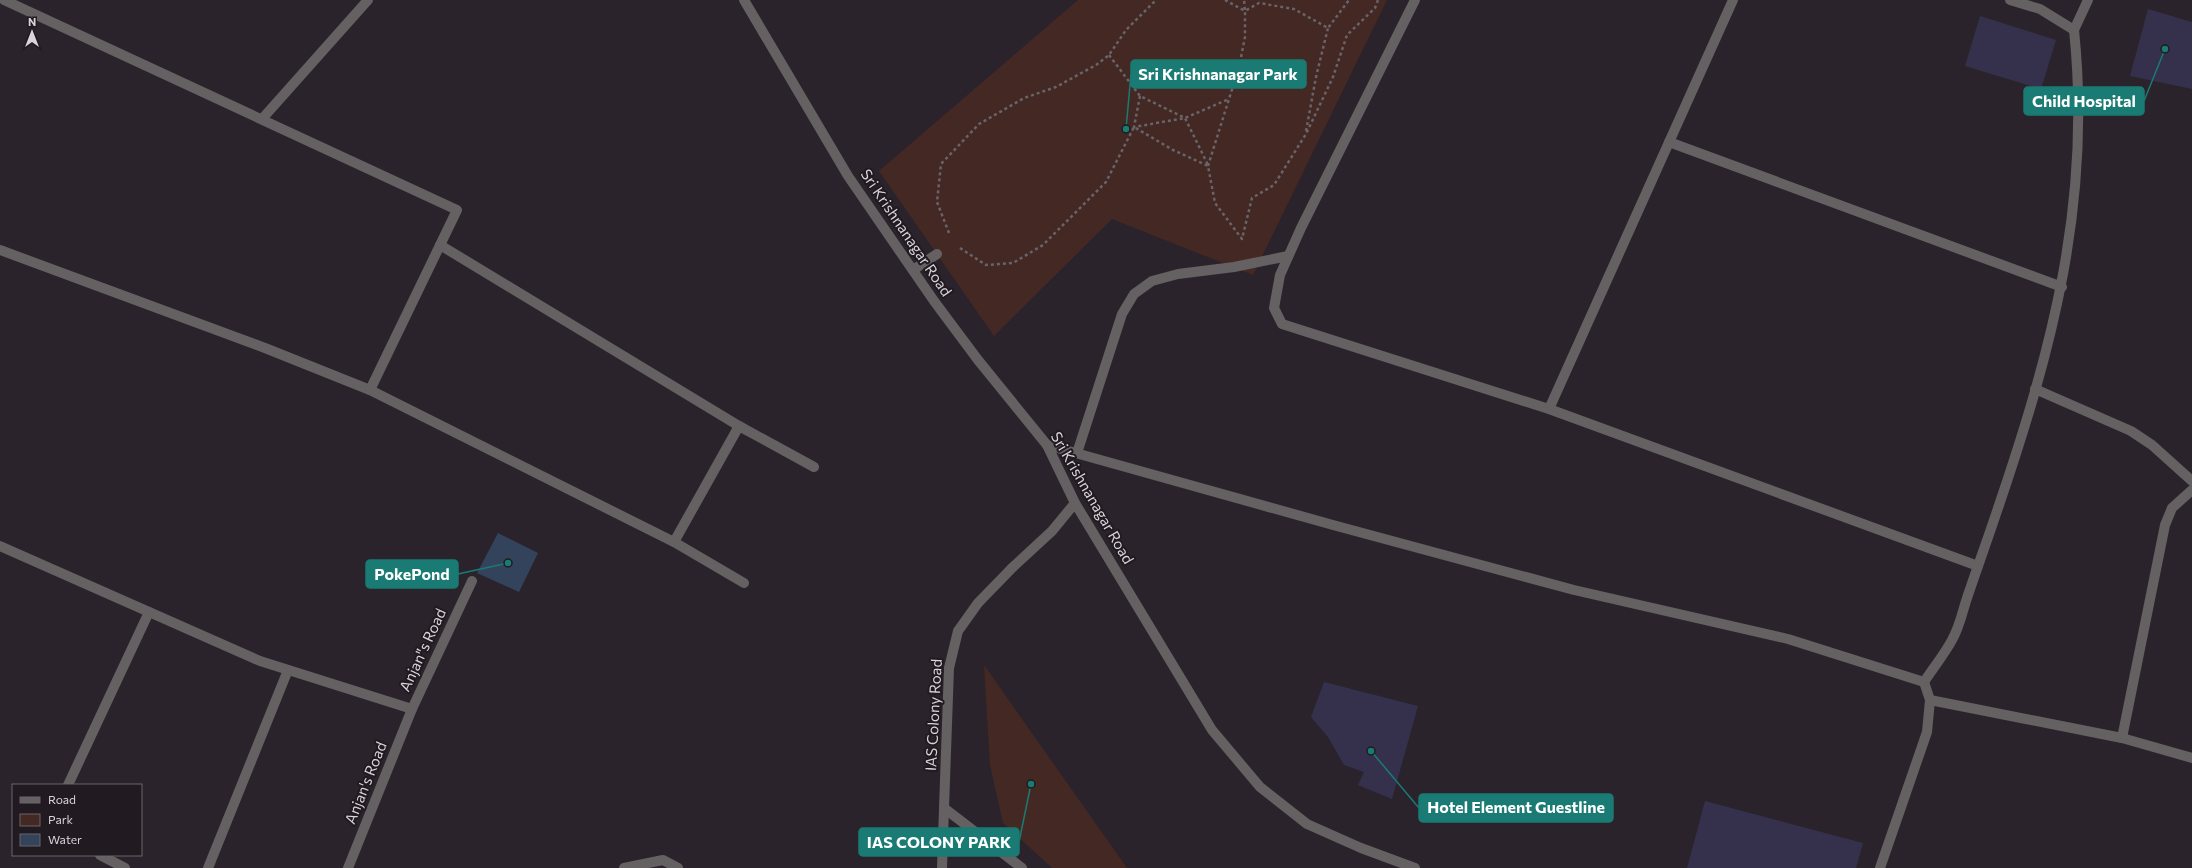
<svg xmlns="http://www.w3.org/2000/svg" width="2192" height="868" font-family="Commissioner,sans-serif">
<rect width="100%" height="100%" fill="#2a232b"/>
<g fill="#442823">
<polygon points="1078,0 1387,0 1253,275 1112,219 994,336 879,171"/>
<polygon points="984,665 1127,868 1052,868 1003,823 990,765"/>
</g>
<polygon fill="#33435c" points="498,533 538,553 519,592 477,573"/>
<g fill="#35314c">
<polygon points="2148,9 2192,22 2192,89 2130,76"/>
<polygon points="1980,16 2056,40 2041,89 1965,66"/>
<polygon points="1324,682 1418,706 1392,799 1358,785 1364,772 1344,765 1328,737 1311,717"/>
<polygon points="1705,801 1863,843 1856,868 1687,868"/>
</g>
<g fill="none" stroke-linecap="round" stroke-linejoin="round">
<g stroke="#69636a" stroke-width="2.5" stroke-dasharray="3 3" stroke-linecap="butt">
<polyline points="1225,0 1245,11 1244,0"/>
<polyline points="1109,55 1140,96 1185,118 1208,165"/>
<polyline points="1140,96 1134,127 1185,118 1229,99"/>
<polyline points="1306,131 1316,77 1328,28"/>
<polyline points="1208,166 1239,67 1245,37 1245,11 1259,3 1294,9 1328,28 1349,0"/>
<polyline points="949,233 937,202 941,164 979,124 1024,98 1056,87 1096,65 1109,55 1126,30 1156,0"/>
<polyline points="960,248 986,265 1013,263 1043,245 1106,182 1134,127 1173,150 1208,166 1215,203 1242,239 1252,198 1274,185 1306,134 1333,77 1347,35 1375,8 1378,0"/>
</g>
<g stroke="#656061" stroke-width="10">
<polyline points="4,0 457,210 370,390"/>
<polyline points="744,0 848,176 934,301 978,360 1047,445 1075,503 1212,730 1260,787 1307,824 1361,848 1415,868"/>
<polyline points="1415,0 1301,228 1280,275 1274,308 1282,324 1549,409 1978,566"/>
<polyline points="2074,30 2088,0"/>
<polyline points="262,119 368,0"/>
<polyline points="1669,142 2062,287"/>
<polyline points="440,245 739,426 674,542"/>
<polyline points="0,250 265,348 370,390 674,542 744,583"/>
<polyline points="913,270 937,254"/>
<polyline points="2035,389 2131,431 2152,445 2192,481"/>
<polyline points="1549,409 1733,0"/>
<polyline points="739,426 814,467"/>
<polyline points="1047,445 1333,525 1574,590 1788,639 1924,682 1930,700 1927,732 1880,868"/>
<polyline points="1077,453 1122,314 1134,294 1152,281 1178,274 1234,267 1288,256"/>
<polyline points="0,546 260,661 412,709"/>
<path d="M1924,682C1933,668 1944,655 1952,640C1959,628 1962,614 1966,601C1976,571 1987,541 1997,511C2052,350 2092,202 2074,30L2040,9L2010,0"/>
<polyline points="1930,700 2122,738 2192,758"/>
<polyline points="2122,738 2165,525 2172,508 2192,490"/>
<polyline points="68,785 149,612"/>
<polyline points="100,855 125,868"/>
<polyline points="208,868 288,670"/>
<polyline points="348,868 412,709 472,581"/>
<polyline points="624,868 663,860 678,868"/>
<polyline points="942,868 944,808"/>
<polyline points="1022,868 944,808 949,668 958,631 978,603 1012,568 1052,531 1075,503"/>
</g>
</g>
<g text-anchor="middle" stroke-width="4" stroke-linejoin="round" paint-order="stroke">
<g font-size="15" fill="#d9d4d9" stroke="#211a21">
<text transform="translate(906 233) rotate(56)" y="5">Sri Krishnanagar Road</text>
<text transform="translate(1092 498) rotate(60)" y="5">Sri Krishnanagar Road</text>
<text transform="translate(423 650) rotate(-65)" y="5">Anjan"s Road</text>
<text transform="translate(934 715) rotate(-87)" y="5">IAS Colony Road</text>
<text transform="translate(366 783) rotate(-68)" y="5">Anjan's Road</text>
</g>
</g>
<path fill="none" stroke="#197b73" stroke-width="1.5" d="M1126 129L1131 74M2165 49L2144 101M508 563L458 574M1371 751L1419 808M1031 784L1019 842"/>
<g fill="#197b73" stroke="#211a21" stroke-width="1.5">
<circle cx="1126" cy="129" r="4"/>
<circle cx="2165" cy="49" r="4"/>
<circle cx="508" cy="563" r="4"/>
<circle cx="1371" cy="751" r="4"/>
<circle cx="1031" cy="784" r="4"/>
</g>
<g fill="#197b73" stroke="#197b73" stroke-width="1.5">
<rect x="1131" y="60" width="175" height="28" rx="4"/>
<rect x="2024" y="87" width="120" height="28" rx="4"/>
<rect x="366" y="560" width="92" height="28" rx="4"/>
<rect x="1419" y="794" width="194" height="28" rx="4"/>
<rect x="859" y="828" width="160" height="28" rx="4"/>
</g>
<g font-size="16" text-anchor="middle" font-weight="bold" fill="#fff">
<text x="1218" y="80">Sri Krishnanagar Park</text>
<text x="2084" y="107">Child Hospital</text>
<text x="412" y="580">PokePond</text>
<text x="1516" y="813">Hotel Element Guestline</text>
<text x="939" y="848">IAS COLONY PARK</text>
</g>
<rect x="12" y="784" width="130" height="72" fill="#211a21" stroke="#6b646b"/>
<rect x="20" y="797" width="20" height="6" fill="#656061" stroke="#6b646b"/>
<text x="48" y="804" font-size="12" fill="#d9d4d9">Road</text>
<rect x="20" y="814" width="20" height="12" fill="#442823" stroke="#6b646b"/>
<text x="48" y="824" font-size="12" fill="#d9d4d9">Park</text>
<rect x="20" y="834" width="20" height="12" fill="#33435c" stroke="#6b646b"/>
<text x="48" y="844" font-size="12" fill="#d9d4d9">Water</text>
<g transform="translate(32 32)" stroke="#211a21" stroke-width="3" paint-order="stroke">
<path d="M0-3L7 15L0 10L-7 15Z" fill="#d9d4d9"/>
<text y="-6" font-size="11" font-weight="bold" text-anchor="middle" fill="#d9d4d9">N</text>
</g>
</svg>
